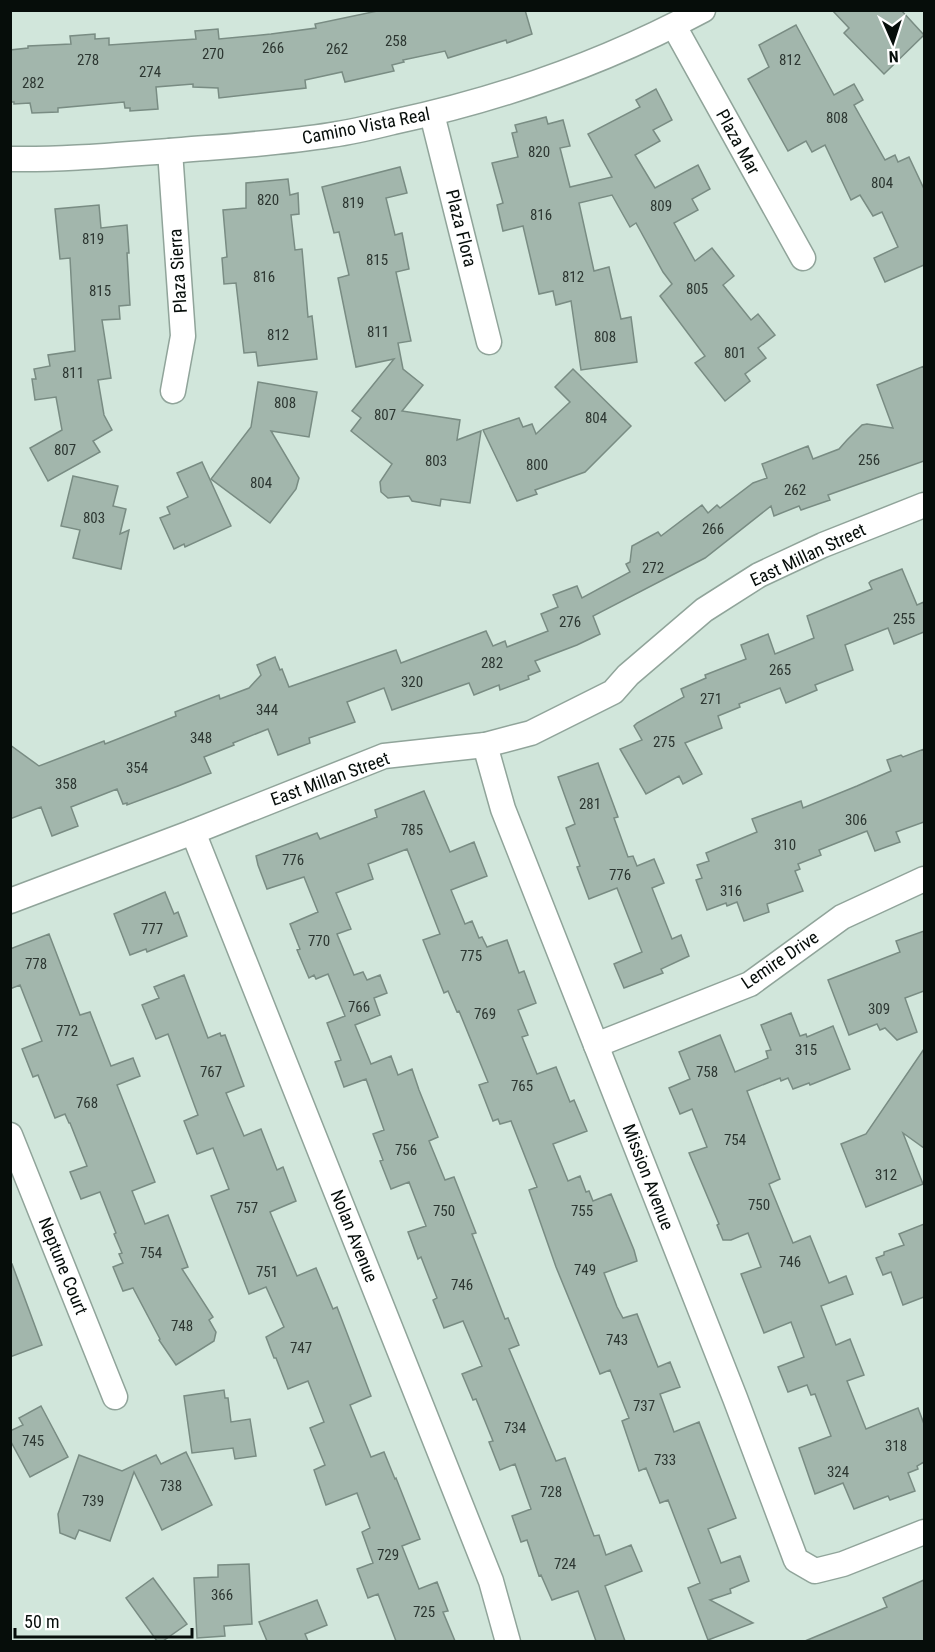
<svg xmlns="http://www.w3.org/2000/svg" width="935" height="1652" font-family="'Roboto Condensed',sans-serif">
<rect width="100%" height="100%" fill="#d1e6db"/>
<g fill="#a2b6ac" stroke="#798c83" stroke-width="1.5">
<polygon points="382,10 525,10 532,34 507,43 506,40 448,58 445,51 403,60 404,62 392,65 394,71 345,82 342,72 305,80 306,88 219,98 218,88 193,87 193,84 156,87 158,109 130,111 130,108 125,108 124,102 58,108 58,112 32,113 30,103 14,104 14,102 10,102 10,50 28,48 28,46 71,44 70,36 95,34 95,39 109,38 109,45 196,39 195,31 218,29 219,39 271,34 316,28 315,24"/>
<polygon points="832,10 901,10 924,35 884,74 844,33 849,28"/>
<polygon points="796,25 834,95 854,84 863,100 854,105 885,160 895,155 898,162 909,157 924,189 924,265 885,282 874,258 898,247 882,212 873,216 860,195 851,200 825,145 812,152 806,141 788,151 748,79 769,67 759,45"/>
<polygon points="656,89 672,120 653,130 660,141 635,155 655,188 698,165 710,189 692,199 698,210 674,223 695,261 712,248 734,276 723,285 751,320 758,314 775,335 758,348 766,358 745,374 750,381 725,401 695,363 705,356 660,296 672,284 663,272 636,223 630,227 612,195 579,203 594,271 609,267 621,319 631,317 637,362 581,370 571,301 556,305 553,291 539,294 523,226 503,231 497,205 503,203 492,163 518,157 512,133 517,132 515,125 546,117 548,124 563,120 570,146 560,148 570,187 612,177 588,134 640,107 636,100"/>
<polygon points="400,167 407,193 386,198 395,235 402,233 409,269 396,272 411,341 398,343 403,369 423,385 402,411 460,420 457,440 481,431 470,503 441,499 440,506 412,501 409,496 388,498 381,492 380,482 392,464 351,431 361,418 352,411 394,359 356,367 338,278 349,275 339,232 334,233 322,187"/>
<polygon points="288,179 290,195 298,193 299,214 291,215 295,250 302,249 308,317 312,316 317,359 258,366 256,352 244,353 236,283 224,284 222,258 227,257 223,210 246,208 246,183"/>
<polygon points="99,205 101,228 127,225 129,253 127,253 130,305 119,306 120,319 102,320 111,378 98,380 104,415 112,430 93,441 100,452 48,481 30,448 62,430 56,397 35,400 32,379 36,379 34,369 50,366 48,355 75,351 70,258 60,259 55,209"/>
<polygon points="924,366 924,461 828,495 830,500 801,510 799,506 774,516 771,506 705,558 593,616 600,634 577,645 535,661 540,671 528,676 529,679 500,690 499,685 474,695 469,683 392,710 384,688 347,702 355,722 309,738 310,743 278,755 268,729 233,743 234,745 204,757 211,773 178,786 127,805 127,803 123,804 117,789 71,807 78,826 52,836 41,807 10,819 10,745 39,766 104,741 105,744 176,716 175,712 219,695 220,699 249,688 261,675 257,665 275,657 280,670 282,669 289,687 396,650 401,663 486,631 493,646 505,641 507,647 548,631 541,614 558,607 553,595 577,586 582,598 630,572 626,564 630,562 632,546 658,532 661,536 702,505 708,513 717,505 720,508 753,483 767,478 762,464 808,446 813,459 839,449 847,440 862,425 867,424 893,428 877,385"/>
<polygon points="573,369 631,426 585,472 535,490 537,494 517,501 483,430 519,418 523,427 532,424 536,434 570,402 555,387"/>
<polygon points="258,382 317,392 309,437 271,431 299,478 296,489 270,523 211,479 251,427"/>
<polygon points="202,462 231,526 185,547 184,544 174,549 160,518 170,514 167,507 188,497 177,473"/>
<polygon points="73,476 118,486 113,506 126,509 120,534 129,530 121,569 73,558 80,530 61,526"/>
<polygon points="902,569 917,605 924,602 924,632 894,644 888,628 845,645 853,670 815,685 817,690 786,703 780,688 739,704 740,707 718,716 722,728 685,743 702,774 683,784 679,776 646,794 620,749 642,740 634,726 637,723 684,697 681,689 706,678 705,675 746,659 741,645 768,634 775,654 814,638 807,616 872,589 869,583 871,581"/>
<polygon points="924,749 924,822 896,832 900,842 875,851 867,831 819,850 821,855 798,864 800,869 795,871 803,891 767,904 769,912 744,921 737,902 727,906 726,903 707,910 696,880 702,878 697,865 709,861 706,853 757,832 752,819 801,801 803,808 857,786 891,771 887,760 901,755 903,757"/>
<polygon points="598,763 618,817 614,818 628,857 633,856 637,866 654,859 664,883 652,888 672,939 681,935 689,956 661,969 663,973 624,988 614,964 642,952 617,888 589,899 577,867 580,866 566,828 575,824 558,777"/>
<polygon points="424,791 450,852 474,842 487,876 451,890 465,924 472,921 479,938 482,937 487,947 507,940 519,973 524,971 536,1003 518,1010 528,1035 522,1037 537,1074 556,1067 570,1102 574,1100 587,1131 553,1144 568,1181 580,1176 586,1192 589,1191 593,1201 611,1194 634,1250 637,1261 604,1273 617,1307 623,1318 637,1314 658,1367 670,1362 680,1387 660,1394 674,1432 699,1422 736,1518 708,1529 721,1563 740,1556 749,1581 730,1589 731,1593 710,1600 753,1623 708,1640 688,1588 700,1583 668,1500 660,1503 646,1468 639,1471 622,1421 629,1418 610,1370 600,1374 556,1267 529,1190 537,1187 511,1121 500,1124 498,1119 493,1121 479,1085 488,1082 459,1011 457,1012 448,991 444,993 423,940 440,934 407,849 368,864 373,879 336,893 351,929 337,934 354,975 363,972 367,980 380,975 387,993 374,998 380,1015 355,1025 371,1064 391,1056 398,1075 412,1069 419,1090 438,1137 429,1141 445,1180 454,1177 476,1233 472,1234 505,1319 508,1318 519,1345 509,1349 556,1461 565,1458 594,1536 599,1535 606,1555 631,1545 642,1571 605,1586 625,1641 596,1641 578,1591 552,1600 541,1575 539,1576 527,1540 521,1542 512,1516 531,1509 515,1464 500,1470 489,1442 493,1441 476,1399 473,1400 462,1374 482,1366 463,1321 444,1328 433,1300 437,1298 421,1257 418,1259 408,1232 426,1226 409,1182 391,1189 380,1161 383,1160 373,1134 384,1130 366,1079 344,1087 335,1062 341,1060 327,1023 345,1016 328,974 316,979 314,975 309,978 297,950 300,949 290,924 318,912 304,877 267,889 258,865 256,856 317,833 320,839 377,817 375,810"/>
<polygon points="165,892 174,914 178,912 187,936 147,952 146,949 130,955 114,914"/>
<polygon points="924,931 924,991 905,998 917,1032 897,1040 885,1028 880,1030 877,1024 849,1035 828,980 900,952 896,941"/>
<polygon points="49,934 80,1015 90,1012 111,1066 133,1058 140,1076 117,1085 155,1182 132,1191 145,1224 168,1215 188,1267 182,1269 213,1317 209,1320 216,1332 214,1341 176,1365 159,1340 160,1339 133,1288 123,1291 113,1267 123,1263 119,1254 122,1253 114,1234 116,1233 100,1192 81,1199 70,1172 87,1166 70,1123 69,1123 65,1114 55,1118 38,1075 33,1077 22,1049 42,1041 20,985 10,989 10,949"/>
<polygon points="184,975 208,1038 220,1033 221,1036 225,1035 244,1086 226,1093 244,1136 261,1129 277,1170 283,1167 296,1201 270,1212 297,1276 316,1268 333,1309 337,1307 371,1396 350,1405 371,1457 384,1452 395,1479 396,1478 420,1539 402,1546 419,1589 437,1582 448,1611 443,1612 455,1641 396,1641 378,1594 368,1598 357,1569 373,1563 362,1532 370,1528 357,1493 326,1505 314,1470 325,1465 310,1428 324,1422 308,1381 288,1389 276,1358 274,1358 266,1337 284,1327 266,1287 249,1294 211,1196 229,1189 213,1148 197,1154 184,1121 198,1115 168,1034 156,1039 142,1005 159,998 154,987"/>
<polygon points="791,1013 800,1036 806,1034 807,1037 833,1026 850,1069 810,1085 809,1083 793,1089 788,1078 781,1081 780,1078 747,1091 780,1179 769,1184 793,1243 810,1236 829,1283 846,1276 853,1294 821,1306 836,1345 850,1339 864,1375 847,1381 866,1429 918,1408 924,1424 924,1462 917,1466 918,1469 908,1473 915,1491 890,1500 888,1496 854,1509 843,1483 815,1494 799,1448 831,1436 815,1394 811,1395 807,1385 788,1392 778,1367 804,1357 791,1322 764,1333 741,1274 761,1267 748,1233 731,1240 723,1240 717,1225 719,1224 689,1153 707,1147 692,1109 680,1114 669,1088 690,1079 679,1052 720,1035 735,1072 768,1058 766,1051 771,1050 761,1025"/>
<polygon points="924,1049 924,1148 903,1133 923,1184 866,1207 841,1144 866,1134"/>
<polygon points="924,1224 924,1297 903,1305 891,1272 883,1275 876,1258 884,1255 884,1252 904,1245 899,1234"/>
<polygon points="12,1264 42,1345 10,1357 10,1265"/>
<polygon points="224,1390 225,1398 228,1398 231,1422 250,1419 256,1456 235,1459 233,1448 192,1453 184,1396"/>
<polygon points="41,1406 68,1457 30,1477 10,1440 10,1431 23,1425 19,1418"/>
<polygon points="186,1452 212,1505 162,1530 134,1472 110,1541 79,1530 75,1539 60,1533 58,1514 79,1455 122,1471 156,1455 161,1464"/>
<polygon points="249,1564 252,1624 224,1626 225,1636 197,1638 194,1578 218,1577 218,1565"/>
<polygon points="153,1578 187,1624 163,1641 157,1641 126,1598"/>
<polygon points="924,1580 924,1641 805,1641 887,1607 883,1598"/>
<polygon points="317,1600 327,1625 305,1634 308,1641 267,1641 259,1622"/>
</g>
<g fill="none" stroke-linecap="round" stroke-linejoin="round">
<defs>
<g id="street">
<polyline points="674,26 803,258"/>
<polyline points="432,114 489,342"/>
<polyline points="170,151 183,336 173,391"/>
<path d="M10,159C68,160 125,154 182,150C232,146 282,143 331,135C352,132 373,127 393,122C501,99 606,62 703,10"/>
<polyline points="485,745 503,809 735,1398 796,1560 815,1571 843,1564 924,1532"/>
<polyline points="193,832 491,1581 508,1642"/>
<polyline points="10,901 193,832 384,756 485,745 531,733 613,692 628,675 704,610 759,575 823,545 924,505"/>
<polyline points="596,1045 750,984 842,917 924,879"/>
<polyline points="10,1135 115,1397"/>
</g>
</defs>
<use href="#street" stroke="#90a49a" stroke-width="27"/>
<use href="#street" stroke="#fff" stroke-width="24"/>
</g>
<g text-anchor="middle" stroke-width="4.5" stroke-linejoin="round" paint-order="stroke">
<g font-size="15" fill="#2d3732">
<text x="396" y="46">258</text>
<text x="273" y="53">266</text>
<text x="337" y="54">262</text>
<text x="213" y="59">270</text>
<text x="88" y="65">278</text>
<text x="790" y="65">812</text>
<text x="150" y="77">274</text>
<text x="33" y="88">282</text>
<text x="837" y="123">808</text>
<text x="539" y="157">820</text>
<text x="882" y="188">804</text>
<text x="268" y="205">820</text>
<text x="353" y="208">819</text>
<text x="661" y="211">809</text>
<text x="541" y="220">816</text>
<text x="93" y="244">819</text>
<text x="377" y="265">815</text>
<text x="264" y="282">816</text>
<text x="573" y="282">812</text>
<text x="697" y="294">805</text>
<text x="100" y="296">815</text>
<text x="378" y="337">811</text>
<text x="278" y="340">812</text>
<text x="605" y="342">808</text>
<text x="735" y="358">801</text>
<text x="73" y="378">811</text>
<text x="285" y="408">808</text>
<text x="385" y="420">807</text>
<text x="596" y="423">804</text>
<text x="65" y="455">807</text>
<text x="869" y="465">256</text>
<text x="436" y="466">803</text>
<text x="537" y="470">800</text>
<text x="261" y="488">804</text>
<text x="795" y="495">262</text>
<text x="94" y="523">803</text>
<text x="713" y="534">266</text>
<text x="653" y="573">272</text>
<text x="904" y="624">255</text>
<text x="570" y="627">276</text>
<text x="492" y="668">282</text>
<text x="780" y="675">265</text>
<text x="412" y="687">320</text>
<text x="711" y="704">271</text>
<text x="267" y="715">344</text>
<text x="201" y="743">348</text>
<text x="664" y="747">275</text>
<text x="137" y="773">354</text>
<text x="66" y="789">358</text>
<text x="590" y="809">281</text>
<text x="856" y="825">306</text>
<text x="412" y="835">785</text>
<text x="785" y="850">310</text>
<text x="293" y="865">776</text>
<text x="620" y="880">776</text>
<text x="731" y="896">316</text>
<text x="152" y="934">777</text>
<text x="319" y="946">770</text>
<text x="471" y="961">775</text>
<text x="36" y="969">778</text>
<text x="359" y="1012">766</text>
<text x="879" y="1014">309</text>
<text x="485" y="1019">769</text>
<text x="67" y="1036">772</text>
<text x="806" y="1055">315</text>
<text x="211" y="1077">767</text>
<text x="707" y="1077">758</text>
<text x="522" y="1091">765</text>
<text x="87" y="1108">768</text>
<text x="735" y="1145">754</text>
<text x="406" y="1155">756</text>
<text x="886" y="1180">312</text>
<text x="759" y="1210">750</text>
<text x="247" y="1213">757</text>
<text x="444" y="1216">750</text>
<text x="582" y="1216">755</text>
<text x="151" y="1258">754</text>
<text x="790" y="1267">746</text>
<text x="585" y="1275">749</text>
<text x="267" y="1277">751</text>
<text x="462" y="1290">746</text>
<text x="182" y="1331">748</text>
<text x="617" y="1345">743</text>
<text x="301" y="1353">747</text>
<text x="644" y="1411">737</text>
<text x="515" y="1433">734</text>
<text x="33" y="1446">745</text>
<text x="896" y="1451">318</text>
<text x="665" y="1465">733</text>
<text x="838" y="1477">324</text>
<text x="171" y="1491">738</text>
<text x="551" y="1497">728</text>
<text x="93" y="1506">739</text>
<text x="388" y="1560">729</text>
<text x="565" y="1569">724</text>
<text x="222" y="1600">366</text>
<text x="424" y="1617">725</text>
</g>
<g font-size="18" fill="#060d0a" stroke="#fff">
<text transform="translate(366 126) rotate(-11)" y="6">Camino Vista Real</text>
<text transform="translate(738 142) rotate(61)" y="6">Plaza Mar</text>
<text transform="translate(461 228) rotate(76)" y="6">Plaza Flora</text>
<text transform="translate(178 271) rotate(-94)" y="6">Plaza Sierra</text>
<text transform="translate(808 555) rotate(-25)" y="6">East Millan Street</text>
<text transform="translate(330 779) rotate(-20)" y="6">East Millan Street</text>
<text transform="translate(780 960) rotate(-34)" y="6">Lemire Drive</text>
<text transform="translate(648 1177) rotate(69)" y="6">Mission Avenue</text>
<text transform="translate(354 1236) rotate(68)" y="6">Nolan Avenue</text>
<text transform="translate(63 1266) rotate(68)" y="6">Neptune Court</text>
</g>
</g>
<rect width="935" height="1652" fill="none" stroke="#060d0a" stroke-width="24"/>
<g transform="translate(893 42) rotate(177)" stroke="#ffffff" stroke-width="4.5" paint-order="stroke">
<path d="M0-4.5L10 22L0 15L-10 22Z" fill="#060d0a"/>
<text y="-9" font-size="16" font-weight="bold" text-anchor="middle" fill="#060d0a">N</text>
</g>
<path d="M15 1628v9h177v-9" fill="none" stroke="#060d0a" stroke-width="3"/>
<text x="24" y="1628" font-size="18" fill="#060d0a" stroke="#ffffff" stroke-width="4.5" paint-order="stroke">50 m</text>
</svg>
